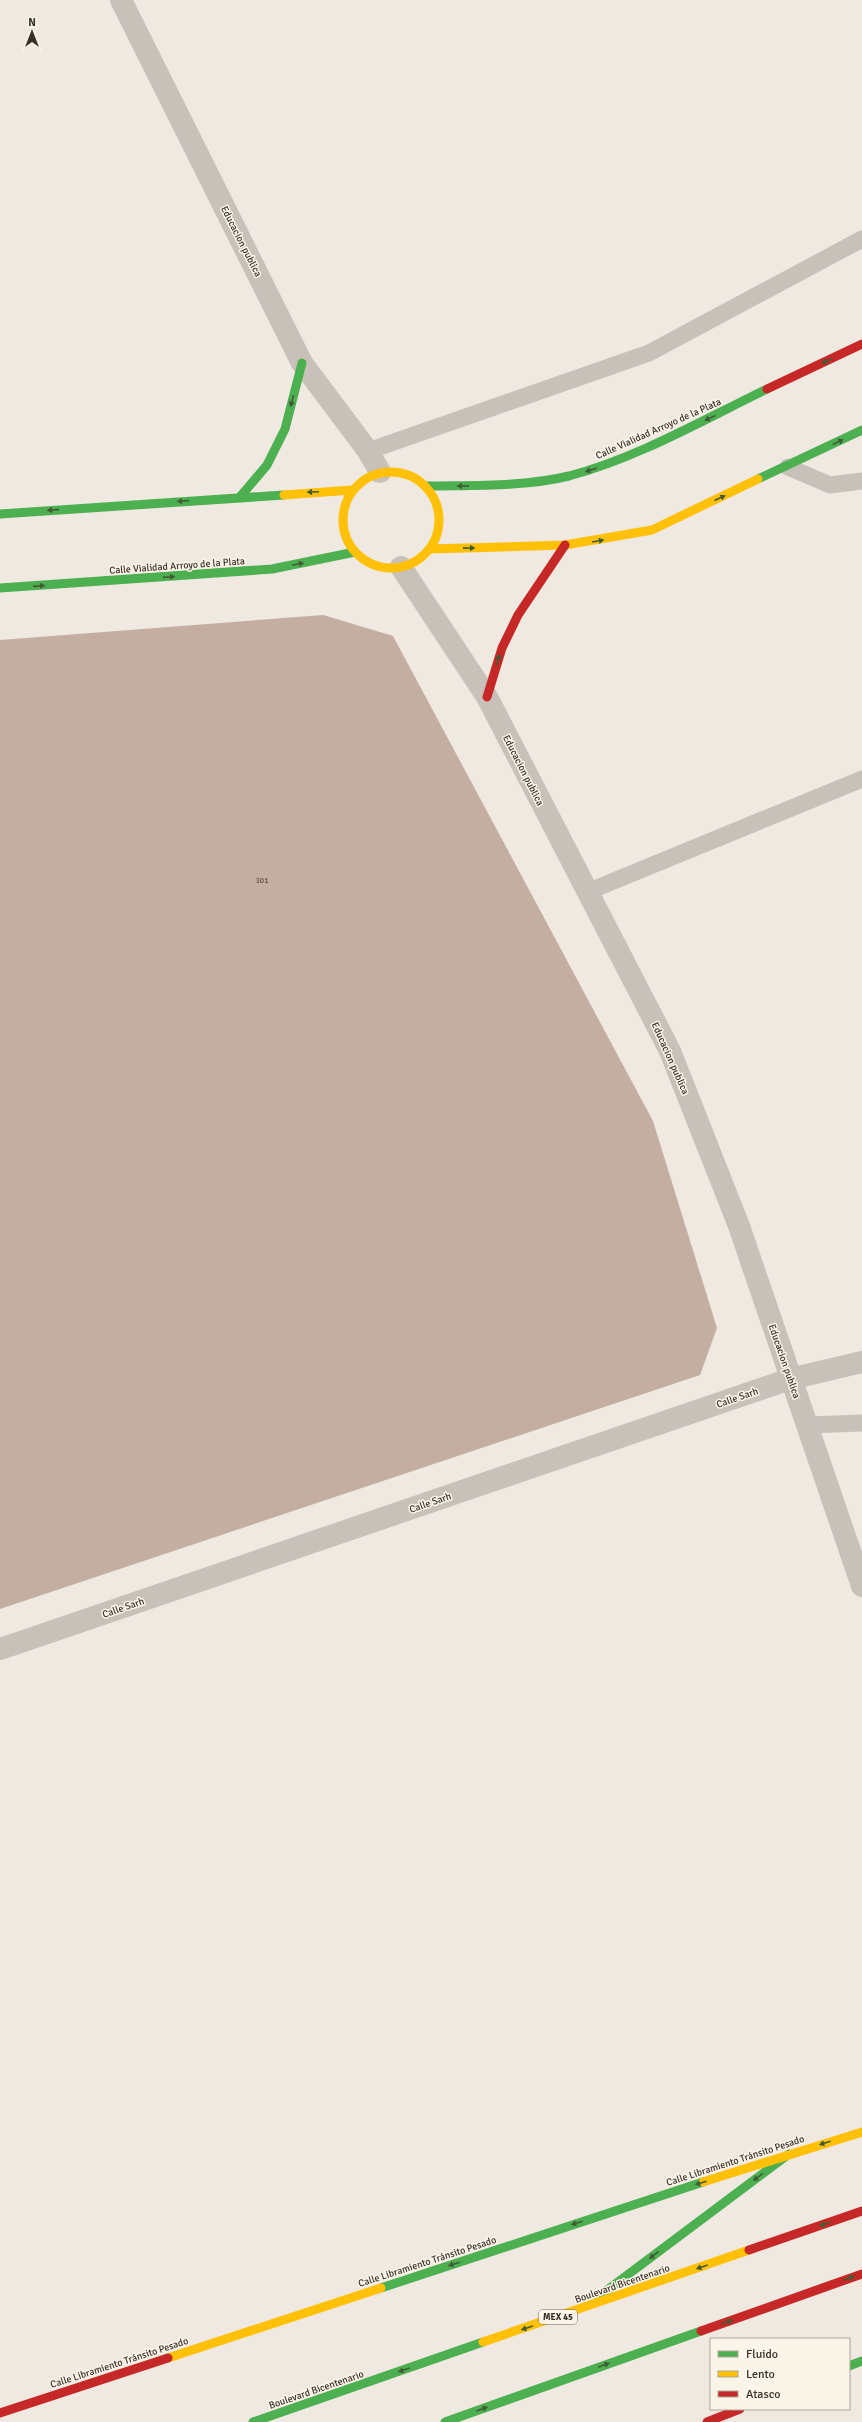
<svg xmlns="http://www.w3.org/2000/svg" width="862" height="2422" font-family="Signika,sans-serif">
<rect width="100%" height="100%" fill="#efe9e1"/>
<polygon fill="#c4aea1" points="323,615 393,636 653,1121 717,1328 700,1375 0,1609 0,640"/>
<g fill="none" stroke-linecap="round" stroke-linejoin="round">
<g stroke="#c8c1ba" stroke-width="17">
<polyline points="368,451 649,353 862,239"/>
<polyline points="788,467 830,485 862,481"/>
<polyline points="587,892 862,779"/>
<polyline points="807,1425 862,1423"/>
</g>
<g stroke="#c8c1ba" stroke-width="22">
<polyline points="121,0 302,363 368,451 380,472"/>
<polyline points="401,567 487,697 670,1051 739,1226 862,1586"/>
<polyline points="0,1649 790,1379 862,1362"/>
</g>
<g stroke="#4caf50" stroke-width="9">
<polyline points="758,479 862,430"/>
<path d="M427,486C474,485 523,487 569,476C637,458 703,420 767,389"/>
<polyline points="240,497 267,465 285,429 302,363"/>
<polyline points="0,514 284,495"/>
<polyline points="0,588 272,569 355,552"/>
<polyline points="381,2288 703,2182"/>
<polyline points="598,2297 789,2154"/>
<polyline points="849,2366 862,2361"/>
<polyline points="253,2422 483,2342"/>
<polyline points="445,2422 701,2331"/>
</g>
<g stroke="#ffc107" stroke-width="9">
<circle cx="391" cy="520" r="48"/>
<polyline points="284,495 352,490"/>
<polyline points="430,549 565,545 652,530 758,479"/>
<polyline points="703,2182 862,2132"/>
<polyline points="483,2342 749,2250"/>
<polyline points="168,2358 381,2288"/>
</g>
<g stroke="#c62828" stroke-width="9">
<polyline points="767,389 862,344"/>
<polyline points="487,697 502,648 518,615 565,545"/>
<polyline points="749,2250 862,2211"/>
<polyline points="701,2331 862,2274"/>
<polyline points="0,2413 168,2358"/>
<polyline points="707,2422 740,2409"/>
</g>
</g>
<defs><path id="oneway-solid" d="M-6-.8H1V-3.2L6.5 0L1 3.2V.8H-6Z"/></defs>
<g fill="#405b35">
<use href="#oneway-solid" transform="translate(827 361) rotate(154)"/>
<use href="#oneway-solid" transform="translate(292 401) rotate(105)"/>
<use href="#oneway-solid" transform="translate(710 418) rotate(154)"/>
<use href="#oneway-solid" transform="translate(838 442) rotate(-26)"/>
<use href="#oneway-solid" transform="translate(591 470) rotate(163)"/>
<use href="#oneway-solid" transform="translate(463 486) rotate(179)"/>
<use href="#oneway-solid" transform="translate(313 492) rotate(177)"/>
<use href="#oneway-solid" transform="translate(720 498) rotate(-25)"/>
<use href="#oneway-solid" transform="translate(183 501) rotate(176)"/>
<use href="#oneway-solid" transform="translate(53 510) rotate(176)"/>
<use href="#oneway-solid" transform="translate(598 541) rotate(-10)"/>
<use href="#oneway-solid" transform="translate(469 548) rotate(-1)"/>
<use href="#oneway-solid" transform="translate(298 564) rotate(-12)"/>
<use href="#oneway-solid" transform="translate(169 577) rotate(-4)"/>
<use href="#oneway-solid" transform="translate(39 586) rotate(-4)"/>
<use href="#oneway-solid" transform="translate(498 660) rotate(-73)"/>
<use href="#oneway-solid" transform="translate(825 2143) rotate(163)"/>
<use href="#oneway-solid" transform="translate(758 2177) rotate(143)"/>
<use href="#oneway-solid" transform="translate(701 2183) rotate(162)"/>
<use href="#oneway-solid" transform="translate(577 2223) rotate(162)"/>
<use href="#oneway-solid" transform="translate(825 2224) rotate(161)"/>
<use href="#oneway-solid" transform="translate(654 2255) rotate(143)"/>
<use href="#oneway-solid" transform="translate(454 2264) rotate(162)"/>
<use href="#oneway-solid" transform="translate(702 2267) rotate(161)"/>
<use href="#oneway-solid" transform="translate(849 2278) rotate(-20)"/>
<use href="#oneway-solid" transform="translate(727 2322) rotate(-20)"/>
<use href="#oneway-solid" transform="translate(527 2328) rotate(161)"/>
<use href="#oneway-solid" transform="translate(604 2365) rotate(-20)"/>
<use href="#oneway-solid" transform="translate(404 2370) rotate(161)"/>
<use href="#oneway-solid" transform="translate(482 2409) rotate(-20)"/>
</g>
<g text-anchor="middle" stroke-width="3" stroke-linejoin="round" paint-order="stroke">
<g font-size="8" fill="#5c4e46">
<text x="262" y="883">301</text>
</g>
<rect fill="#fbf4e8" stroke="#736961" stroke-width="1" x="539" y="2310" width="38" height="14" rx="3"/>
<g font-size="9" font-weight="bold" fill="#392e27">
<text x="558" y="2320">MEX 45</text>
</g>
<g font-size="10" fill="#392e27" stroke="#fbf4e8">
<text transform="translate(242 241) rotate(63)" y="4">Educacion publica</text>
<text transform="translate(658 428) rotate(-24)" y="4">Calle Vialidad Arroyo de la Plata</text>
<text transform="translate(177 565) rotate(-4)" y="4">Calle Vialidad Arroyo de la Plata</text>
<text transform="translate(524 770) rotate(63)" y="4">Educacion publica</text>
<text transform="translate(671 1058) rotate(66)" y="4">Educacion publica</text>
<text transform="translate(785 1361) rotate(71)" y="4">Educacion publica</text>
<text transform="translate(737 1397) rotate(-19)" y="4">Calle Sarh</text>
<text transform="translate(430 1502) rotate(-19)" y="4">Calle Sarh</text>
<text transform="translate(123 1607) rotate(-19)" y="4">Calle Sarh</text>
<text transform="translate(735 2160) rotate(-18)" y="4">Calle Libramiento Tránsito Pesado</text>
<text transform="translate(427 2261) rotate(-18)" y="4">Calle Libramiento Tránsito Pesado</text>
<text transform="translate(622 2283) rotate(-19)" y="4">Boulevard Bicentenario</text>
<text transform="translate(119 2362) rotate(-18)" y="4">Calle Libramiento Tránsito Pesado</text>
<text transform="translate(316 2389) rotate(-19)" y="4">Boulevard Bicentenario</text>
</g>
</g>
<rect x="710" y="2338" width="140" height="72" fill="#fbf4e8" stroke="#ada59b"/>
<rect x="718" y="2351" width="20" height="6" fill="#4caf50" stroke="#ada59b"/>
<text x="746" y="2358" font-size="12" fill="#392e27">Fluido</text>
<rect x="718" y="2371" width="20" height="6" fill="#ffc107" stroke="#ada59b"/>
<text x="746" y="2378" font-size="12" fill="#392e27">Lento</text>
<rect x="718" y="2391" width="20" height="6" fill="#c62828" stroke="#ada59b"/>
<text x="746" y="2398" font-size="12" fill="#392e27">Atasco</text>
<g transform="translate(32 32)" stroke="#fbf4e8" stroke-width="3" paint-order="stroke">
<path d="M0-3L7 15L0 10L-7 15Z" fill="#392e27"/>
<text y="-6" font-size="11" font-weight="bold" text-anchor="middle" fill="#392e27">N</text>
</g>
</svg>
